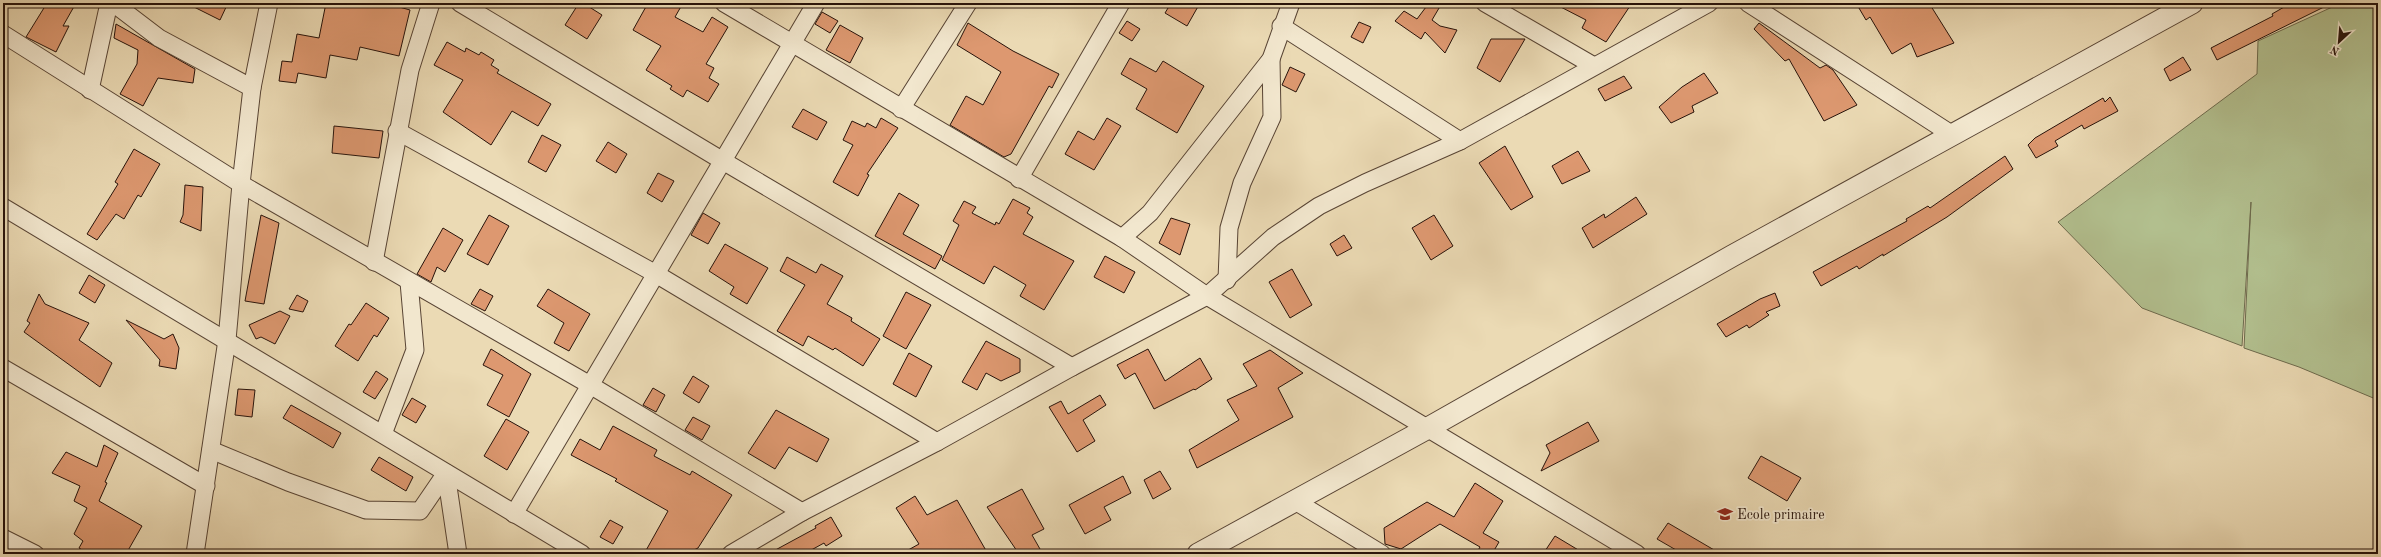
<svg xmlns="http://www.w3.org/2000/svg" width="2381" height="557" font-family="'Old Standard TT',serif">
<rect width="100%" height="100%" fill="#ebdab4"/>
<filter id="stains"><feTurbulence type="fractalNoise" baseFrequency=".005" numOctaves="4"/><feColorMatrix values="0 0 0 0 .2 0 0 0 0 .09 0 0 0 0 .02 0 0 0 .5 -.17"/></filter>
<radialGradient id="worn" r=".72"><stop offset=".6" stop-color="#630" stop-opacity="0"/><stop offset="1" stop-color="#630" stop-opacity=".3"/></radialGradient>
<polygon fill="#b3c190" stroke="#6d6a4d" points="2341,3 2378,3 2378,400 2299,367 2244,348 2251,202 2242,346 2142,308 2058,222 2257,74 2258,41"/>
<g fill="#dd9870" stroke="#27120a">
<polygon points="47,3 76,3 63,26 69,26 56,52 26,37"/>
<polygon points="186,3 228,3 220,20"/>
<polygon points="326,3 385,3 410,10 399,56 360,47 357,60 330,55 326,78 298,73 296,83 279,81 282,61 292,62 297,34 319,38"/>
<polygon points="579,3 583,3 602,15 587,39 565,25"/>
<polygon points="648,3 683,3 675,17 703,32 712,17 728,27 706,64 714,68 709,78 719,84 708,102 687,90 683,97 670,89 672,86 646,70 661,46 633,30"/>
<polygon points="1171,3 1200,3 1187,26 1165,13"/>
<polygon points="1429,3 1442,3 1432,20 1440,26 1457,30 1445,53 1425,32 1421,39 1395,21 1404,11 1417,19"/>
<polygon points="1553,3 1632,3 1606,42 1582,28 1586,20"/>
<polygon points="1856,3 1929,3 1954,43 1917,57 1911,43 1892,54 1870,17 1866,20"/>
<polygon points="2291,3 2332,3 2217,60 2211,48 2273,16 2272,14"/>
<polygon points="822,12 838,21 830,33 815,24"/>
<polygon points="1127,21 1140,29 1132,41 1119,33"/>
<polygon points="1359,22 1371,27 1363,43 1351,37"/>
<polygon points="968,23 1013,51 1059,74 1052,88 1049,86 1011,154 1004,157 950,125 966,96 983,105 1001,72 957,45"/>
<polygon points="1759,23 1820,68 1826,65 1833,70 1857,105 1824,121 1789,59 1785,61 1754,29"/>
<polygon points="116,24 195,69 193,83 158,78 143,106 120,94 137,64 138,50 114,38"/>
<polygon points="840,25 863,38 850,63 826,50"/>
<polygon points="1491,39 1525,39 1500,82 1477,68"/>
<polygon points="447,42 465,52 466,48 479,55 481,52 494,60 491,65 499,70 497,73 551,104 538,126 512,111 491,145 443,112 463,80 434,65"/>
<polygon points="2183,57 2191,70 2170,81 2164,69"/>
<polygon points="1130,58 1156,72 1163,61 1204,86 1177,133 1136,109 1147,89 1121,74"/>
<polygon points="1290,67 1305,74 1296,92 1282,85"/>
<polygon points="1704,73 1718,93 1692,106 1694,112 1671,123 1659,107 1682,87"/>
<polygon points="1624,76 1632,88 1605,101 1598,89"/>
<polygon points="2110,97 2118,111 2084,129 2082,125 2055,141 2058,146 2036,158 2028,145 2035,138 2103,98 2105,102"/>
<polygon points="803,109 827,122 817,140 792,127"/>
<polygon points="881,118 898,128 867,174 869,175 858,196 833,182 853,145 843,140 852,121 865,127 867,123 876,128"/>
<polygon points="1107,118 1121,126 1094,170 1065,154 1078,131 1094,140"/>
<polygon points="334,126 383,131 379,158 332,153"/>
<polygon points="542,135 561,145 546,172 528,162"/>
<polygon points="608,142 627,154 616,173 596,161"/>
<polygon points="1505,146 1533,197 1511,210 1479,163"/>
<polygon points="134,149 160,164 141,197 138,195 124,219 116,214 97,240 87,234 118,184 115,182"/>
<polygon points="1578,151 1590,171 1562,184 1552,166"/>
<polygon points="2005,156 2013,169 1947,217 1883,256 1883,254 1859,269 1857,266 1821,286 1813,272 1907,221 1906,219 1928,206 1930,208"/>
<polygon points="658,173 674,181 662,202 647,193"/>
<polygon points="185,185 203,187 201,231 180,222 183,215"/>
<polygon points="899,193 919,205 903,234 942,256 935,269 875,236"/>
<polygon points="1636,197 1647,214 1593,248 1582,228 1604,214 1605,218"/>
<polygon points="1013,199 1030,208 1027,213 1033,217 1023,234 1074,261 1044,310 1020,296 1026,285 994,266 984,284 942,260 959,225 953,221 964,201 976,207 972,213 995,225 996,222 999,224"/>
<polygon points="703,213 720,223 708,244 691,235"/>
<polygon points="261,215 279,223 264,304 245,301"/>
<polygon points="489,215 509,226 488,265 467,254"/>
<polygon points="1434,215 1453,246 1431,260 1412,228"/>
<polygon points="1171,218 1190,224 1180,255 1159,243"/>
<polygon points="443,228 463,240 445,272 437,267 431,282 417,274"/>
<polygon points="1344,235 1352,248 1337,256 1330,244"/>
<polygon points="725,244 768,268 747,304 730,294 734,287 709,271"/>
<polygon points="1105,256 1135,272 1124,293 1094,277"/>
<polygon points="787,257 816,273 821,264 843,276 827,304 852,318 851,321 880,339 863,366 835,348 833,350 808,336 803,346 777,331 805,285 780,271"/>
<polygon points="1292,269 1312,305 1290,318 1269,282"/>
<polygon points="89,275 105,285 95,303 79,293"/>
<polygon points="480,289 493,296 485,311 471,304"/>
<polygon points="548,289 590,314 569,351 554,343 564,323 537,306"/>
<polygon points="906,292 931,305 906,349 883,336"/>
<polygon points="1775,293 1780,306 1766,312 1769,315 1749,328 1747,325 1726,337 1717,324 1760,299"/>
<polygon points="39,294 45,304 89,323 79,340 112,363 100,387 24,332 30,323 27,321"/>
<polygon points="297,295 308,301 303,312 289,309"/>
<polygon points="366,303 389,318 377,337 374,335 358,361 335,346 349,324 351,325"/>
<polygon points="280,311 290,316 275,344 261,337 256,339 249,325"/>
<polygon points="126,320 164,339 173,334 179,348 176,369 159,366 160,360"/>
<polygon points="986,341 1020,359 1020,372 1001,381 986,373 977,390 962,382"/>
<polygon points="491,349 531,374 509,417 487,405 503,375 483,365"/>
<polygon points="1148,349 1165,381 1200,358 1212,379 1195,390 1194,389 1154,409 1135,373 1125,379 1117,365"/>
<polygon points="1270,350 1303,373 1278,388 1293,417 1197,468 1189,450 1239,420 1227,400 1257,386 1243,364"/>
<polygon points="909,353 932,366 916,397 893,384"/>
<polygon points="376,371 388,379 375,399 363,392"/>
<polygon points="693,376 709,386 699,403 683,393"/>
<polygon points="653,388 665,395 656,412 643,405"/>
<polygon points="238,389 255,390 252,417 235,415"/>
<polygon points="1100,395 1106,405 1083,420 1095,441 1077,452 1049,407 1061,401 1068,414"/>
<polygon points="412,398 426,406 416,423 402,415"/>
<polygon points="291,405 341,433 333,448 283,418"/>
<polygon points="776,410 829,439 817,462 789,447 775,469 748,453"/>
<polygon points="693,417 710,426 702,440 685,430"/>
<polygon points="506,419 529,432 507,470 484,456"/>
<polygon points="1588,422 1599,441 1541,471 1550,453 1546,445"/>
<polygon points="613,426 657,450 654,456 690,475 692,471 732,495 698,548 686,554 644,554 668,511 615,481 617,479 571,455 580,439 600,450"/>
<polygon points="104,445 118,453 105,482 107,483 99,501 142,526 126,554 89,554 79,548 83,541 74,534 87,508 74,501 80,486 52,473 66,452 97,467"/>
<polygon points="1761,456 1801,478 1787,501 1748,478"/>
<polygon points="379,457 413,477 406,491 371,470"/>
<polygon points="1160,471 1171,489 1153,499 1144,480"/>
<polygon points="1123,476 1131,493 1104,507 1111,520 1085,534 1069,505"/>
<polygon points="1475,483 1503,501 1483,533 1499,542 1492,554 1476,554 1480,547 1440,524 1401,549 1385,544 1384,528 1427,502 1454,517"/>
<polygon points="1022,489 1044,529 1032,535 1040,549 1032,554 1019,554 987,507"/>
<polygon points="915,496 927,515 957,500 988,554 901,554 919,544 896,508"/>
<polygon points="831,517 842,536 826,546 824,543 804,554 768,554 816,528 815,526"/>
<polygon points="610,520 623,527 613,544 600,537"/>
<polygon points="1668,523 1721,554 1683,554 1657,539"/>
<polygon points="1555,536 1585,554 1543,554"/>
</g>
<g fill="none" stroke-linecap="round" stroke-linejoin="round">
<defs>
<g id="minor">
<polyline points="113,3 159,38 252,88"/>
<polyline points="460,3 723,161 1072,367"/>
<polyline points="724,3 1122,238 1207,296 1637,554"/>
<polyline points="1485,3 1594,66"/>
<polyline points="1748,3 1951,134"/>
<polyline points="1281,26 1460,141"/>
<polyline points="3,34 241,184 590,385 802,512"/>
<polyline points="90,90 109,3"/>
<polyline points="901,109 968,3"/>
<polyline points="397,131 656,274 937,442"/>
<polyline points="1019,179 1121,3"/>
<polyline points="3,207 582,554"/>
<polyline points="1122,238 1150,213 1271,59 1291,3"/>
<polyline points="374,262 410,70 431,3"/>
<polyline points="1227,280 1229,228 1242,183 1272,117 1271,59"/>
<polyline points="3,368 206,486"/>
<polyline points="383,434 415,350 409,282"/>
<polyline points="211,450 288,482 366,510 420,511 446,473"/>
<polyline points="446,473 458,554"/>
<polyline points="1295,501 1382,554"/>
<polyline points="514,514 816,3"/>
<polyline points="3,538 35,554"/>
<polyline points="195,554 227,340 241,184 252,88 269,3"/>
<polyline points="731,554 802,512 937,442 1072,367 1207,296 1273,237 1319,206 1365,183 1460,141 1709,3"/>
</g>
<polyline id="tertiary" points="1198,554 1428,428 1732,256 2192,3"/>
</defs>
<use href="#minor" stroke="#584434" stroke-width="19"/>
<use href="#tertiary" stroke="#584434" stroke-width="23"/>
<use href="#minor" stroke="#f2e7ce" stroke-width="17"/>
<use href="#tertiary" stroke="#f2e7ce" stroke-width="21"/>
</g>
<defs>
<symbol id="school-bare" viewBox="-9 -9 18 18"><path d="M0-5L7-2L0 1L-7-2ZM-4 1L0 2.5L4 1V4Q0 6-4 4Z" fill="#8f2418" stroke="#f2e7ce" stroke-width="2.5" paint-order="stroke"/></symbol>
</defs>
<g fill-rule="evenodd">
<use href="#school-bare" x="1714" y="503" width="22" height="22"/>
</g>
<g text-anchor="middle" stroke-width="3.5" stroke-linejoin="round" paint-order="stroke">
<g font-size="14" fill="#27120a" stroke="#f2e7ce" text-anchor="start">
<text x="1737" y="519">Ecole primaire</text>
</g>
</g>
<rect width="2381" height="557" fill="none" stroke="#ebdab4" stroke-width="16"/>
<rect x="4" y="4" width="2373" height="549" fill="none" stroke="#27120a" stroke-width="2"/>
<rect x="8" y="8" width="2365" height="541" fill="none" stroke="#27120a"/>
<g transform="translate(2339 42) rotate(206)" stroke="#f2e7ce" stroke-width="3" paint-order="stroke">
<path d="M0-3L7 15L0 10L-7 15Z" fill="#27120a"/>
<text y="-6" font-size="11" font-weight="bold" text-anchor="middle" fill="#27120a">N</text>
</g>
<rect width="100%" height="100%" filter="url(#stains)"/>
<rect width="100%" height="100%" fill="url(#worn)"/>
</svg>
